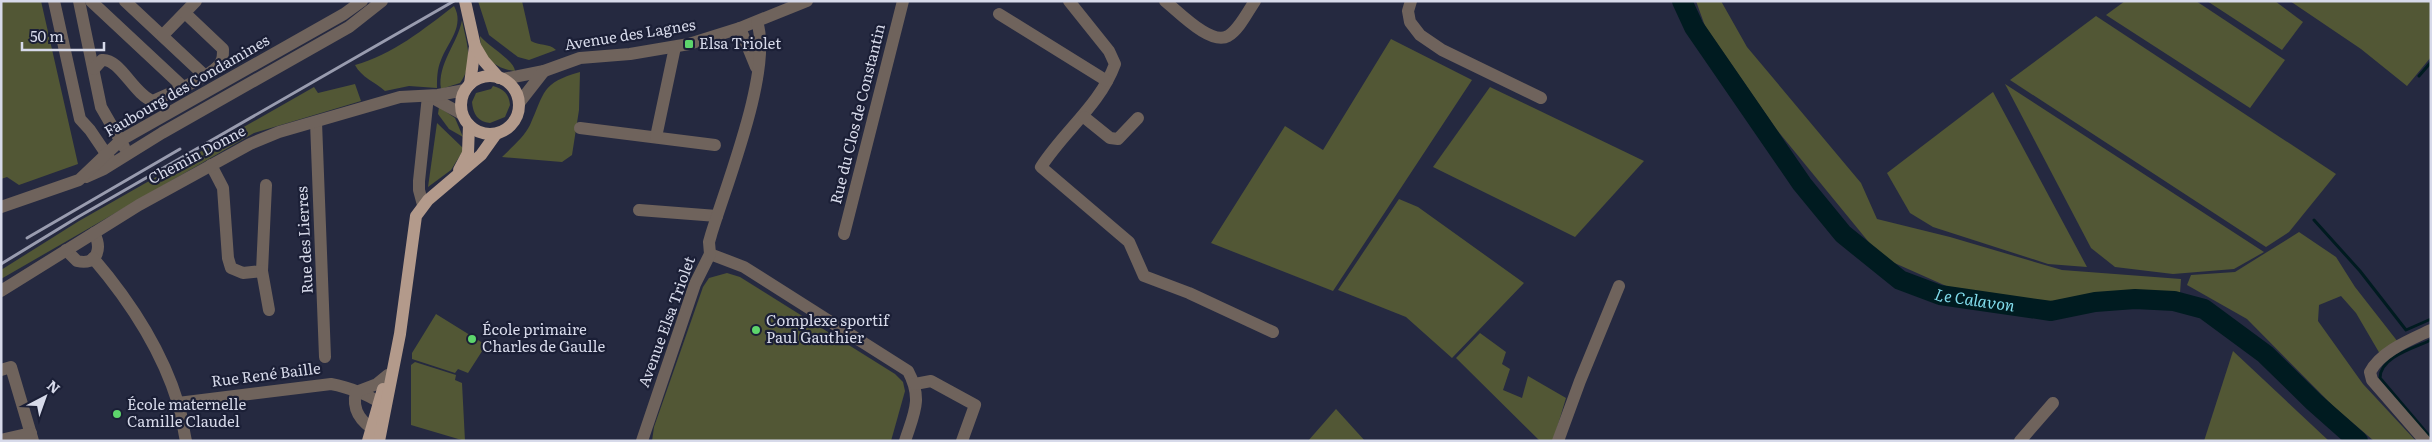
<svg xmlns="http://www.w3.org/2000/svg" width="2432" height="442" font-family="Literata,serif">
<rect width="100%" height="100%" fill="#252940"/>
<g fill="#525735">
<polygon points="1,1 41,1 78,164 19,185 7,177 1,179"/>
<path d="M478,1H522L531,41C539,46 549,43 556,50L529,60L518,57L489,35Z"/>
<polygon points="1696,1 1721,1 1747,47 1861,183 1877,219 1950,237 2062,270 2181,279 2180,293 2109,295 2038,305 1953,289 1881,257 1777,130 1705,26"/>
<polygon points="2125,1 2196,1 2285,60 2250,108 2106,15"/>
<polygon points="2207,1 2275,1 2303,22 2282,50"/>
<polygon points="2290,1 2431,1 2431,57 2407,86 2361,49"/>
<path d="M454,6C465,26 448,42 441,60C437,69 437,79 437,88L409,86L385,91C375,82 361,77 355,65C392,55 424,29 454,6Z"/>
<polygon points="2096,16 2336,174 2289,232 2266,247 2010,80"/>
<path d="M462,20C466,42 475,63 460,83L441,89C437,64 458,43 462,20Z"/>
<path d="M480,36C489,47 514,60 515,71C496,69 480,57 480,36Z"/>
<polygon points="1391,39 1472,80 1333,291 1211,243 1285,126 1323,150"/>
<path d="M580,72L579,110L572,155L562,162L502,157C512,147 524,137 530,125C545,92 541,83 580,72Z"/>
<polygon points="355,84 361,101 254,133 1,279 1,270 79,221 314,87 318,93"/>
<polygon points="2005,84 2264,252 2234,269 2173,274 2115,267 2091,248"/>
<path d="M493,86C504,89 509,94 510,105L505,117L490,123C478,122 473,114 472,102L476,93L491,89Z"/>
<polygon points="1490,87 1644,161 1575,237 1433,167"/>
<polygon points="1993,92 2087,267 2048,264 1933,227 1910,213 1887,173"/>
<polygon points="439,107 455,118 463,137 449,129 438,114"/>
<polygon points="437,123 464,149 451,170 428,187"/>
<polygon points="1399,199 1418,207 1524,283 1452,358 1406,317 1338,290"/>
<polygon points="2299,232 2336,257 2355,287 2398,342 2380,354 2356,313 2341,296 2319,305 2318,321 2363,384 2416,441 2374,441 2333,406 2247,319 2187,285 2191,275 2235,272"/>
<polygon points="727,273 740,277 895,374 903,382 905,391 891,441 652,441 654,427 703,287 709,278"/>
<polygon points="436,314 486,345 468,373 458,369 455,373 412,359 412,353"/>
<polygon points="1480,333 1506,352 1502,364 1510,369 1503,390 1522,398 1528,376 1566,398 1553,441 1540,441 1456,358"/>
<polygon points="2233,351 2329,441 2204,441"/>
<polygon points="415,362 456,375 455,380 462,383 465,441 411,425 411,365"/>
<polygon points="1336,409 1365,441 1308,441"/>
</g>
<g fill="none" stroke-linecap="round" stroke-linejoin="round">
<g stroke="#001b20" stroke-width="3">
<polyline points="2419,76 2431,62"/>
<polyline points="2314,220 2360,271 2406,330 2431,319"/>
<path d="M2431,340C2414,348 2380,357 2380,378L2431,438"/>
</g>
<path stroke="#001b20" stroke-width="20" id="s1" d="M1682,1L1694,27L1802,184L1843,234L1900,280L1940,295L2051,311L2095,302L2135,299L2174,301L2204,309L2265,354L2314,402L2358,441"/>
<g stroke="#6f635c" stroke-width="12">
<polyline points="54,1 80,119 90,130 109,158"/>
<polyline points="79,1 101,107 124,147"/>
<polyline points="91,1 183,87"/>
<polyline points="125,1 204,75"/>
<path d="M1069,1L1109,51L1115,64C1100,105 1064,131 1041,167L1129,242L1144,276L1189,293L1273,332"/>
<path d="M1165,1C1179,12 1211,46 1228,36C1239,30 1248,11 1255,1"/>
<polyline points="1411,1 1408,11 1410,22 1420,35 1442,50 1541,98"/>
<polyline points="999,14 1107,81"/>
<polyline points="740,28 756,67"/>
<polyline points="163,35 196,1"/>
<path d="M94,69L102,60C120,58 134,95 153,101C168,94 207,78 217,67C223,62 223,56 223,49L185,13"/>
<polyline points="503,79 544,71 580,58 630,54 689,44 740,28 807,1"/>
<polyline points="431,97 462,114"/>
<polyline points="519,103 544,71"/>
<polyline points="1084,117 1110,138 1118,139 1138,118"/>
<polyline points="316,122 325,357"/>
<polyline points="580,128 715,145"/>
<polyline points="656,137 675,47"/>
<polyline points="211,165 223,188 228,258 231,268 243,273 262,271 266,185"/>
<polyline points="86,177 104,169 162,133 349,27 382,1"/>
<polyline points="423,205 419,190 419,181 428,96"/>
<polyline points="1,207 79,180 121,140 344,14 362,1"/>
<polyline points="639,210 717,216"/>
<polyline points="844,234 903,1"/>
<path d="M66,250L77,261C98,266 102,248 94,233"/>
<path d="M710,254L744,267L908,371C923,399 914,413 905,441"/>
<path d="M93,258C129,300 162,351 178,403C182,415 183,428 186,441"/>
<polyline points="262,271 269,310"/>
<polyline points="1,291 139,205 250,144 279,132 400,97 438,95 465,90"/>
<polyline points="1,370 11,367 33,441"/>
<polyline points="915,384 931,381 975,405 962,441"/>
<path d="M178,403L331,384C343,386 380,397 384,409"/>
<path d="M379,433C363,424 351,412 356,392L377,384L388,375"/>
<polyline points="1,440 31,433"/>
<path d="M642,441L695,284L710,254L709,242L711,235C726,185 773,69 757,22"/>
<polyline points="1558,441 1580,381 1619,286"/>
<polyline points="2020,441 2053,403"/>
<path d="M2425,441L2372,380L2370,372C2381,351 2410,340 2431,330"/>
</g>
<g stroke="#b39a8b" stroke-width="12">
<polyline points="465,1 475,46 470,84"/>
<polyline points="475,46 484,61 499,78"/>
<circle cx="490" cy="105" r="29"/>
<polyline points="459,170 468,153 469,125"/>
<polyline points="368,441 383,389"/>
<polyline points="379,441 400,334 416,216 428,200 481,155 496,134"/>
</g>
<g stroke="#999caf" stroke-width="3">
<polyline points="27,238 180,149"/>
<polyline points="1,264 78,217 454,1"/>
</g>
</g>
<g fill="#5dd56c" stroke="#1b1f36" stroke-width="2">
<rect x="684" y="39" width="10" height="10" rx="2.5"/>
<circle cx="756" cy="330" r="5"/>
<circle cx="472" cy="339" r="5"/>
<circle cx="117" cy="414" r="5"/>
</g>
<g text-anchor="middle" stroke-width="4.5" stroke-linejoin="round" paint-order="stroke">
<g font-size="15" fill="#d7daea" stroke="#1b1f36">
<text transform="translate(630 35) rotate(-9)" y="5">Avenue des Lagnes</text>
<text transform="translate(187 86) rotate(-30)" y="5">Faubourg des Condamines</text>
<text transform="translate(858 114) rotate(-76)" y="5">Rue du Clos de Constantin</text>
<text transform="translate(197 155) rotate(-28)" y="5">Chemin Donne</text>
<text transform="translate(305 240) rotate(-93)" y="5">Rue des Lierres</text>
<text transform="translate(667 322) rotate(-70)" y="5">Avenue Elsa Triolet</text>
<text transform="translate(266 375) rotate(-7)" y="5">Rue René Baille</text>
</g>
<g font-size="15" fill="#d7daea" stroke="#1b1f36" text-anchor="start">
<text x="699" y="49">Elsa Triolet</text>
<text x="766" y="326">Complexe sportif<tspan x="766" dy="17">Paul Gauthier</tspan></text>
<text x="482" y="335">École primaire<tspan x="482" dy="17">Charles de Gaulle</tspan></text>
<text x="127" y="410">École maternelle<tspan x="127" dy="17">Camille Claudel</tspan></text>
</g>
<g font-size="16" font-style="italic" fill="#80dcec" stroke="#1b1f36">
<text dy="6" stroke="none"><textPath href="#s1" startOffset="435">Le Calavon</textPath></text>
</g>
</g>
<rect width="2432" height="442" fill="none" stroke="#d7daea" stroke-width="5"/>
<g transform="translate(45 397) rotate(41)" stroke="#1b1f36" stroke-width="4" paint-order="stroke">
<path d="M0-4L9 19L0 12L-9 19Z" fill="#d7daea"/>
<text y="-8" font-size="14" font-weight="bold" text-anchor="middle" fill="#d7daea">N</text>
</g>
<path d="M22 42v8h82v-8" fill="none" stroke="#d7daea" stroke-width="2.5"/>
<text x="30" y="42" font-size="15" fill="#d7daea" stroke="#1b1f36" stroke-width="4" paint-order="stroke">50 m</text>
</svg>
